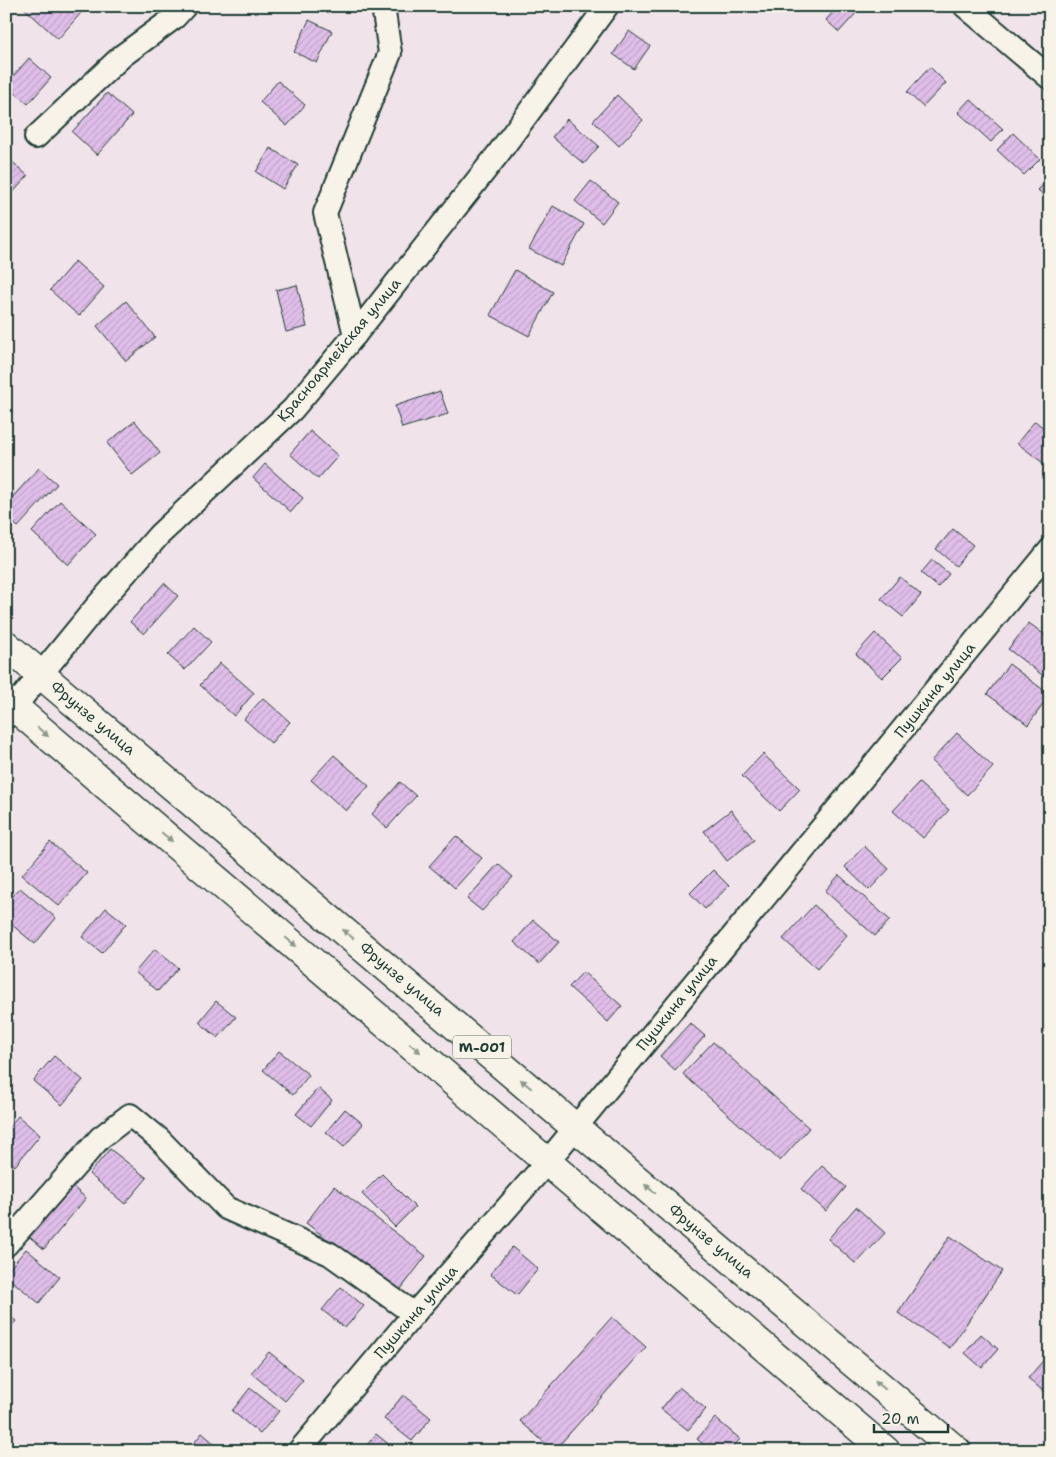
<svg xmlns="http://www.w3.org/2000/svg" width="1056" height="1457" font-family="'Shantell Sans',sans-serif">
<defs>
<pattern id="building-hatch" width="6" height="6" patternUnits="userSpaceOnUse" patternTransform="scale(1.25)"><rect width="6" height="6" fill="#e0beea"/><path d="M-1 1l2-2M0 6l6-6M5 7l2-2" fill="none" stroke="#c0a4c9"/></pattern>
</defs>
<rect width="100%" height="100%" fill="#f0e3e9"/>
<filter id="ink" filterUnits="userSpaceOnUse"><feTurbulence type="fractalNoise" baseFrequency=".02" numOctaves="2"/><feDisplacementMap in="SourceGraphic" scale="10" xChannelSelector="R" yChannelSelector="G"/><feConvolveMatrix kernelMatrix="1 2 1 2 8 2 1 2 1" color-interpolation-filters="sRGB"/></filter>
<g filter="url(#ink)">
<g fill="url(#building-hatch)" stroke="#1f3d34">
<polygon points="22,6 87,6 58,39"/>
<polygon points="838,6 853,6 858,11 839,32 826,20"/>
<polygon points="309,20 332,31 317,63 294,52"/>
<polygon points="629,31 650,46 634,69 613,54"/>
<polygon points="29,58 51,78 28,104 6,85 6,84"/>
<polygon points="930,67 946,83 923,107 907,92"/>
<polygon points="278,81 305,105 287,126 260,102"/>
<polygon points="107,93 132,115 97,155 72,132"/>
<polygon points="617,95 643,120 619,146 593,121"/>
<polygon points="970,99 1003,129 991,142 958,112"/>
<polygon points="567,119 599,146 584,164 552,137"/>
<polygon points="1013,133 1040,159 1024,175 997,150"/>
<polygon points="270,148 298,165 283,189 256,172"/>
<polygon points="6,156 28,176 7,199 6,198"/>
<polygon points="1050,177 1050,201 1038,190"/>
<polygon points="591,181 618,202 602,223 575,201"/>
<polygon points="553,206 584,224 561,266 529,249"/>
<polygon points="75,261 104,287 79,316 50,290"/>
<polygon points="515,270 553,292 529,336 490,315"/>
<polygon points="297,285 307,327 286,332 276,290"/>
<polygon points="126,301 155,337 126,361 97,326"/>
<polygon points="440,391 448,414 402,428 395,406"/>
<polygon points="135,421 160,453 132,475 107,443"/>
<polygon points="1035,421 1050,433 1050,462 1047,466 1017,443"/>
<polygon points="310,431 338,456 318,479 290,454"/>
<polygon points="265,464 303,498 291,512 253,478"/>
<polygon points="39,468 57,484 18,527 6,516 6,504"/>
<polygon points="60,501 96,534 68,565 32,532"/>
<polygon points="953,529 973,545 956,566 936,549"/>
<polygon points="932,560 949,574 938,587 921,573"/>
<polygon points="900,577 921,595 903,617 881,599"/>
<polygon points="164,583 178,596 144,634 130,622"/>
<polygon points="1029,623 1050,639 1050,681 1008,649"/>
<polygon points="194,626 211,642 185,670 168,655"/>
<polygon points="875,633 902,658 882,678 856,654"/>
<polygon points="220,663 254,693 234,716 200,685"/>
<polygon points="1009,664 1050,695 1028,725 987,694"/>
<polygon points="263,698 290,722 271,743 244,719"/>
<polygon points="957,733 993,767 967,795 931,761"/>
<polygon points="763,754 800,789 779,811 742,776"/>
<polygon points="334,755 369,786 346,811 311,780"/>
<polygon points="400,782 416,796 387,828 372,814"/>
<polygon points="919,783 949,810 923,838 893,811"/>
<polygon points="731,810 754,840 727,861 704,831"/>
<polygon points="456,836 482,858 455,888 429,866"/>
<polygon points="50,842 87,873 59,906 22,875"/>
<polygon points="864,846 889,869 869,890 845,867"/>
<polygon points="498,864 513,877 482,911 467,899"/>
<polygon points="713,870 729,886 705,909 690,893"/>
<polygon points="839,875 890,920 875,936 825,891"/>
<polygon points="20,888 56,918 35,944 6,920 6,904"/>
<polygon points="814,905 847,935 817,969 783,939"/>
<polygon points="106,908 126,924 102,953 82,937"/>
<polygon points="533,920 559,942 539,964 514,942"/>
<polygon points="155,949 178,968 158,991 135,972"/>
<polygon points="583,972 622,1006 608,1022 569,987"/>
<polygon points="216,1001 236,1017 218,1038 199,1022"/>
<polygon points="690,1023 705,1036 675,1070 660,1056"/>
<polygon points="713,1042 809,1128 780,1161 683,1074"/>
<polygon points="279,1051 309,1075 293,1095 263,1070"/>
<polygon points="54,1056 83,1080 62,1105 33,1081"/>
<polygon points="318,1088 332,1100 311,1126 296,1114"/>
<polygon points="345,1109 363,1124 344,1147 326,1132"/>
<polygon points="18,1116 40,1135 15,1166 6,1158 6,1131"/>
<polygon points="110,1149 147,1178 125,1204 89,1174"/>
<polygon points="822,1166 846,1187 826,1211 801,1189"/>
<polygon points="382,1174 415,1207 395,1227 362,1194"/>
<polygon points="68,1183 86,1198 44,1249 26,1234"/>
<polygon points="334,1186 426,1256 398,1293 306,1223"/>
<polygon points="856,1207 885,1233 856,1264 828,1239"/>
<polygon points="950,1236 1002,1271 950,1348 898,1313"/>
<polygon points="512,1247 538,1269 517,1295 490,1274"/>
<polygon points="26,1249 60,1277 39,1303 6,1276 6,1273"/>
<polygon points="341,1287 364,1306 345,1328 322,1310"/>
<polygon points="6,1313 16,1321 6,1332"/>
<polygon points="612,1317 646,1347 554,1451 520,1421"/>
<polygon points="981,1334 998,1349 982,1368 965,1353"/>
<polygon points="269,1352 303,1380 285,1401 251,1373"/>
<polygon points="1048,1355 1050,1357 1050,1397 1028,1378"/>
<polygon points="679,1387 706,1409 688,1430 661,1409"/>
<polygon points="250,1388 279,1411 260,1434 232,1411"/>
<polygon points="403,1395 431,1418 412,1441 384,1419"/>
<polygon points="715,1418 740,1439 729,1451 711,1451 697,1439"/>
<polygon points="202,1433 223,1451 188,1451"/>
<polygon points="376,1434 397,1451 362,1451"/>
</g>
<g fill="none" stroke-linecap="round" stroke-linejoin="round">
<defs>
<g id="minor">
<polyline points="965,6 1050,78"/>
<polyline points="36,137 122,56 175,17 185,6"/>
<polyline points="355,335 325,213 390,53 383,6"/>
<polyline points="6,717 96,607 159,535 293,409 355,335 498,154 607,6"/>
<polyline points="6,1245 100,1138 130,1115 159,1139 226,1208 330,1254 414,1314"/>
<polyline points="299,1451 414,1314 548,1161 1050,550"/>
</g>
<g id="primary">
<polyline points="6,645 957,1451"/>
<polyline points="6,700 886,1451"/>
</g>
</defs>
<use href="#minor" stroke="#1f3d34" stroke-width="26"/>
<use href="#primary" stroke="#1f3d34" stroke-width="31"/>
<use href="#minor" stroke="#f7f3e8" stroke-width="22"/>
<use href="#primary" stroke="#f7f3e8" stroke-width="28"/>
</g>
<defs><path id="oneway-solid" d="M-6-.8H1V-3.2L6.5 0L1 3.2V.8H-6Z" transform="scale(1.25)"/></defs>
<g fill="#8b988e">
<use href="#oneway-solid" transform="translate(43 732) rotate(40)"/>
<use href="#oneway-solid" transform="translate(167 837) rotate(40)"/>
<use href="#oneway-solid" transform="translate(348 934) rotate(-140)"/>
<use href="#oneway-solid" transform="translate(291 942) rotate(40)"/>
<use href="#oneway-solid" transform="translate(415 1048) rotate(40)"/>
<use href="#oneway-solid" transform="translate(526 1084) rotate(-140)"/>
<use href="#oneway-solid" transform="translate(650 1189) rotate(-140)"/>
<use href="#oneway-solid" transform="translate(880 1385) rotate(-140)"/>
</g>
</g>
<g text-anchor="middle" stroke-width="4" stroke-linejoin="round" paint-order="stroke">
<rect fill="#f7f3e8" stroke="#60746a" stroke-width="1" x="453" y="1035.5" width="58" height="23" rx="4"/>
<g font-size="14" font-weight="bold" fill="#1f3d34">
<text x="482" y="1052">M-001</text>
</g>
<g font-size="15" fill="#1f3d34" stroke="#f7f3e8">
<text transform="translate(339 350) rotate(-50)" y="5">Красноармейская улица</text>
<text transform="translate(935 690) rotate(-51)" y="5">Пушкина улица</text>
<text transform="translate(93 718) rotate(40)" y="5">Фрунзе улица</text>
<text transform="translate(402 979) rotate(40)" y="5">Фрунзе улица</text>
<text transform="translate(677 1003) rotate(-51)" y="5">Пушкина улица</text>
<text transform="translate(711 1241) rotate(40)" y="5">Фрунзе улица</text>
<text transform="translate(416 1312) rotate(-49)" y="5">Пушкина улица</text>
</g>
</g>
<rect width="1056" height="1457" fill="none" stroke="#f7f3e8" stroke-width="25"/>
<rect x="12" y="12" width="1031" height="1432" fill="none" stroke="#1f3d34" stroke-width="2" filter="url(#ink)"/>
<path d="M874 1424v8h74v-8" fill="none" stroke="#1f3d34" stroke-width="2.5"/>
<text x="881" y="1424" font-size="15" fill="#1f3d34" stroke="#f7f3e8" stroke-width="4" paint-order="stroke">20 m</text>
</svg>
